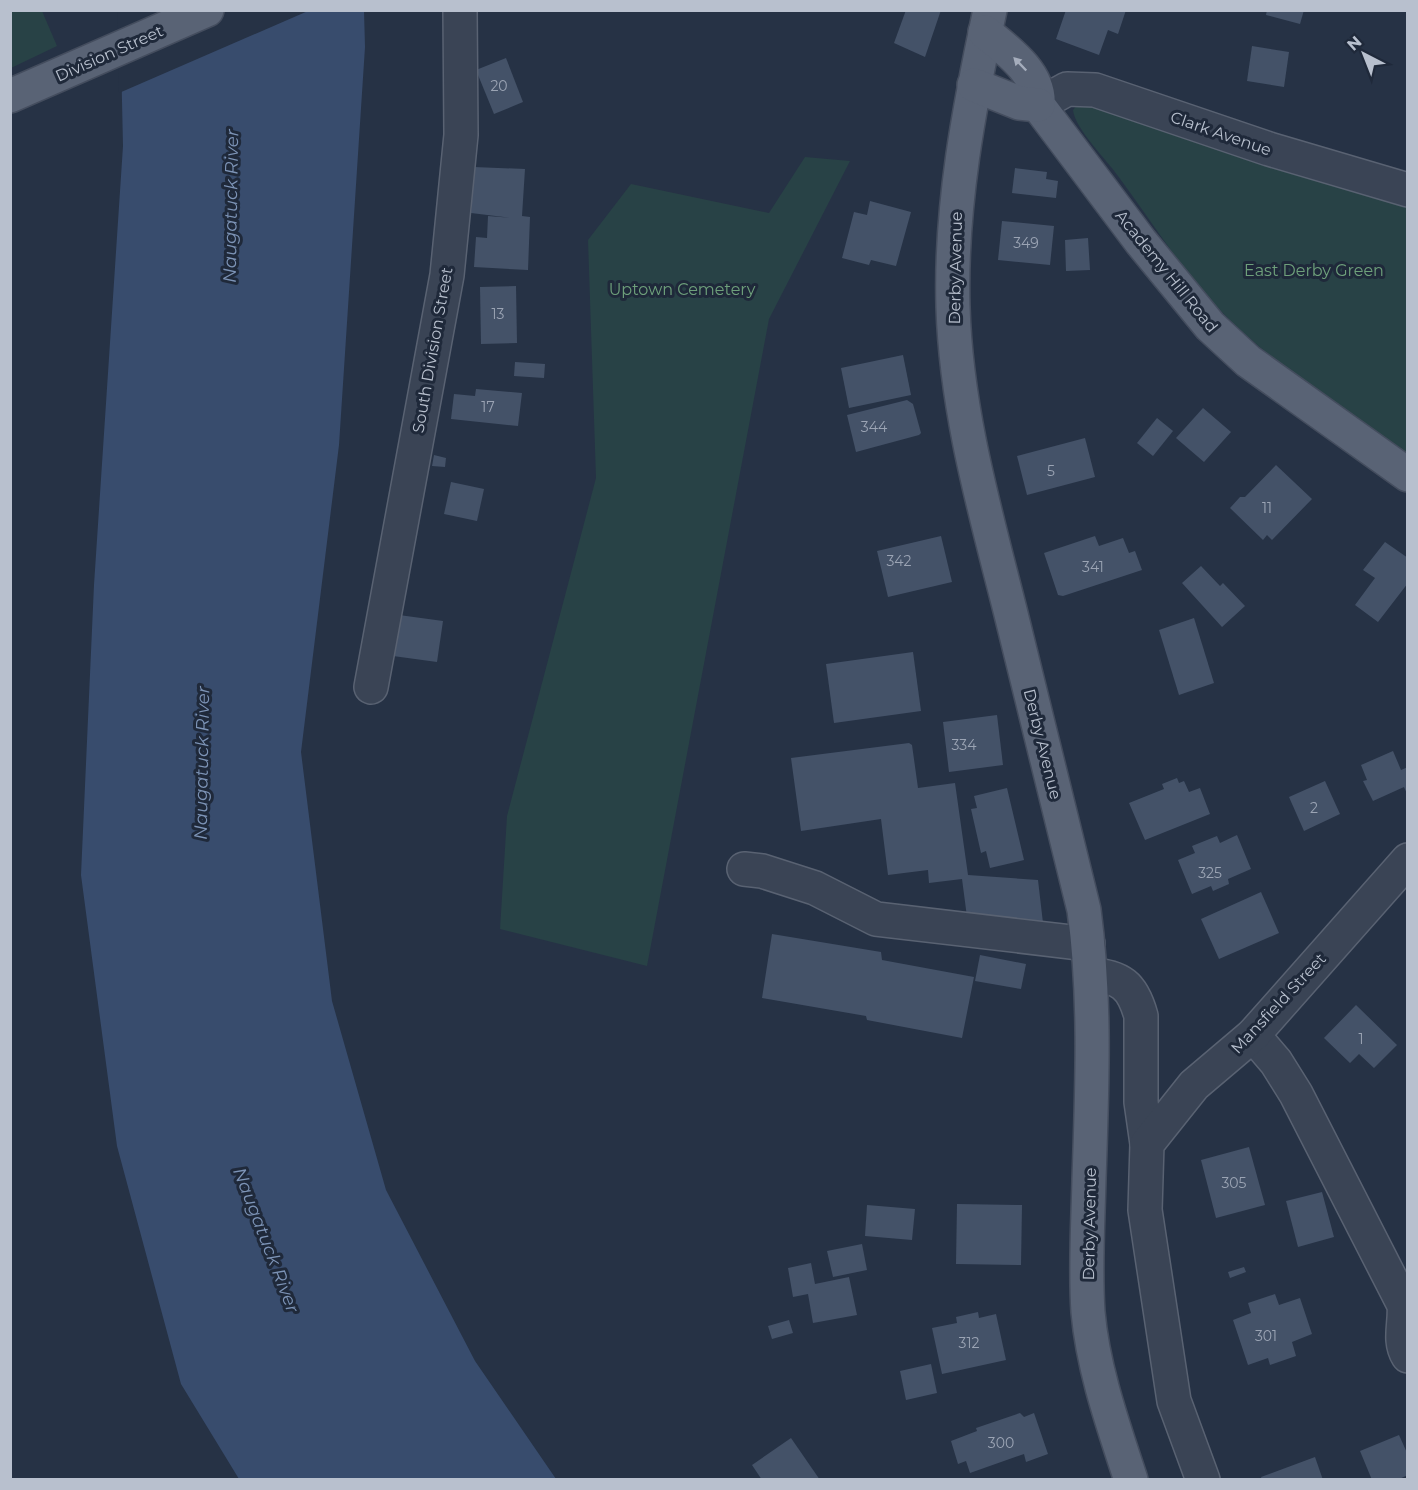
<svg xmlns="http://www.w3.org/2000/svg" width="1418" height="1490" font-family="Montserrat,sans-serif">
<rect width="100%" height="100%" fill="#263245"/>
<g fill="#284246">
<polygon points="11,10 42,11 57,46 11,68"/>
<path d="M1079,103H1087L1407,206V454C1342,408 1272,365 1217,307C1179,267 1151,220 1118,176C1106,159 1075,129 1073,110Z"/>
<polygon points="805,157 850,161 769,319 647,966 500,929 507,816 596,478 588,240 631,184 769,213"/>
</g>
<polygon fill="#384c6d" points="120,11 364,11 365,47 339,445 301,752 332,1001 386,1190 475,1361 556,1479 239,1479 181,1384 117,1146 81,875 94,585 123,146"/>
<polygon fill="#263245" points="117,10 308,11 119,93"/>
<g fill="#445268">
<polygon points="906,10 941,10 925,57 894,43"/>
<polygon points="1066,10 1126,10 1118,34 1108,30 1099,55 1056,39"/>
<polygon points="1267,10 1304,10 1300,24 1266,15"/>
<polygon points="1252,46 1289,52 1284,87 1247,81"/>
<polygon points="506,58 523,102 494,114 476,70"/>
<polygon points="474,167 525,169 522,216 530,217 528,270 474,267 476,237 487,238 488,216 513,218 471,213"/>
<polygon points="1015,168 1047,172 1046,179 1058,181 1056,198 1012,193"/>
<polygon points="870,201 911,212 896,266 871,260 869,265 842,258 854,212 867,215"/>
<polygon points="1002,221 1054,226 1050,265 998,260"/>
<polygon points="1088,238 1090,270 1066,271 1065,240"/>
<polygon points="516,286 517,343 481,344 480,287"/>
<polygon points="903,355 911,395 849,408 841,368"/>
<polygon points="515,362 545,364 544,378 514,376"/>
<polygon points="476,389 522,393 518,426 451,419 454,394 475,396"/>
<polygon points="907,400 913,404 921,433 919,435 856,452 847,415"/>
<polygon points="1203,408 1231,432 1204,462 1176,438"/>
<polygon points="1157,418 1173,431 1153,456 1137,443"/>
<polygon points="1085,438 1095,477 1027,495 1017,456"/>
<polygon points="434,455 446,458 445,467 432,466"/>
<polygon points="1276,465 1312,499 1272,540 1267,535 1263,540 1230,508 1240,497 1245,497"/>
<polygon points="451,482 484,489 477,521 444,514"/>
<polygon points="941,536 952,582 888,597 877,551"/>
<polygon points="1095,536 1099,546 1123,538 1129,553 1135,551 1142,570 1063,596 1058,595 1044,553"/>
<polygon points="1385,542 1408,558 1408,583 1378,622 1355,605 1375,578 1363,570"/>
<polygon points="1201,566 1220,586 1223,583 1245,606 1222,627 1182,583"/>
<polygon points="399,615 443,621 437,662 393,656"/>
<polygon points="1194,618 1214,683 1179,695 1159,630"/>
<polygon points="913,652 921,711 834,723 826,664"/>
<polygon points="997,715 1003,765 949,772 943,722"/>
<polygon points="909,743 912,745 918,788 955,783 968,875 1038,880 1043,923 967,917 962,879 929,883 928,870 888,875 881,819 801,831 791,758"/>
<polygon points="1393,751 1401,770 1408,767 1408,796 1404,787 1373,801 1363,781 1367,780 1361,765"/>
<polygon points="1177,778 1179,783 1184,781 1189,792 1200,788 1210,814 1145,840 1129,803 1164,789 1162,784"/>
<polygon points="1325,781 1340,814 1304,831 1289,797"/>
<polygon points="1007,788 1024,860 990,868 986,851 981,853 971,809 977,808 974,796"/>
<polygon points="1237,835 1251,869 1228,879 1229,884 1213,891 1211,886 1192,894 1178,860 1195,853 1192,846 1217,836 1220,843"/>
<polygon points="1261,892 1279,933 1219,959 1201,919"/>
<polygon points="772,934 881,952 882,960 974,977 962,1038 867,1020 866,1016 762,998"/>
<polygon points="980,955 1026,964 1021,989 975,981"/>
<polygon points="1356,1005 1397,1045 1374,1068 1359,1054 1350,1063 1324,1038"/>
<polygon points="1249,1147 1265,1205 1216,1218 1201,1160"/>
<polygon points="1322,1192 1334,1237 1298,1247 1286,1201"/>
<polygon points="957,1204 1022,1205 1021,1265 956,1264"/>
<polygon points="867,1205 915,1209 912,1240 865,1236"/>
<polygon points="862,1244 867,1270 833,1277 827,1251"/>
<polygon points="811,1263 815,1284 849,1277 857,1315 813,1323 808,1294 793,1297 788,1268"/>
<polygon points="1244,1267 1246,1272 1230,1278 1228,1272"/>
<polygon points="1275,1294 1279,1305 1300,1298 1312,1334 1292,1342 1296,1356 1270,1365 1268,1358 1248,1365 1233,1320 1251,1313 1248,1303"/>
<polygon points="978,1312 979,1318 996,1314 1006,1360 942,1374 932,1328 957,1323 956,1317"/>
<polygon points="789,1320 793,1333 772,1339 768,1326"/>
<polygon points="931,1364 937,1393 906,1400 900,1371"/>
<polygon points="1020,1413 1024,1417 1034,1413 1048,1454 1026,1462 1024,1454 970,1473 966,1461 958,1464 951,1441 977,1431 976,1428"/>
<polygon points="1399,1435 1408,1455 1408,1475 1397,1480 1372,1480 1360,1451"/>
<polygon points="791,1438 820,1480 762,1480 752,1465"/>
<polygon points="1315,1457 1323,1480 1262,1480 1261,1477"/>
</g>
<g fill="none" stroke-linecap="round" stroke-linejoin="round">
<defs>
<g id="minor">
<polyline points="1038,105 1067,89 1095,90 1269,149 1408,190"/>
<polyline points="371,687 447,275 461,135 460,10"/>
<polyline points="744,869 762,871 815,888 876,919 1088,944"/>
<path d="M1091,974C1121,978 1132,984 1141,1016V1102L1147,1144"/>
<path d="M1253,1035L1276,1062L1296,1094L1404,1305C1406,1323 1398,1340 1408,1356"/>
<polyline points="1203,1480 1174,1401 1145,1210 1147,1144 1194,1085 1253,1035 1408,860"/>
</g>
<g id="major">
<path d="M990,10C969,108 950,207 953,307C956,411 985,511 1010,610C1035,710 1059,810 1084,910C1096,1000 1092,1089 1089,1179C1088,1223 1085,1268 1088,1312C1093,1369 1113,1425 1131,1480"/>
<path d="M985,32C1007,50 1041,74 1038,105L1141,242L1210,326L1248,361L1408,475"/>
<polyline points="974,85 1019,103 1038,105"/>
<polyline points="10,96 207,10"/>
</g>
</defs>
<use href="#minor" stroke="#596272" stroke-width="36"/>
<use href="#major" stroke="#444d5e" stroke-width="36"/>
<use href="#minor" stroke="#3a4455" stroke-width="33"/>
<use href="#major" stroke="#596375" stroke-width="33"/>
</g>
<defs><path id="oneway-solid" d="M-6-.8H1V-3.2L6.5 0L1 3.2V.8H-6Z" transform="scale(1.5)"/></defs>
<use fill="#a5adbc" href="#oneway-solid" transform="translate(1020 64) rotate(-134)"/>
<g text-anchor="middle" stroke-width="6" stroke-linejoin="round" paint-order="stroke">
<g font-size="14" fill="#9ba4b4">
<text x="499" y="91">20</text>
<text x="1026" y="248">349</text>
<text x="498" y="319">13</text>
<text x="488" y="412">17</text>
<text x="874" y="432">344</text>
<text x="1051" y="476">5</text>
<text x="1267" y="513">11</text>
<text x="899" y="566">342</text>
<text x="1093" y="572">341</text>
<text x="964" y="750">334</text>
<text x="1314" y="813">2</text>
<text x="1210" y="878">325</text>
<text x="1361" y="1044">1</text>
<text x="1234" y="1188">305</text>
<text x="1266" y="1341">301</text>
<text x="969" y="1348">312</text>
<text x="1001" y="1448">300</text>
</g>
<g font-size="16" fill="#b8c0ce" stroke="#1f293a">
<text transform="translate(109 53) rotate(-24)" y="6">Division Street</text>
<text transform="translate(1221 133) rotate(19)" y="6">Clark Avenue</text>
<text transform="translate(955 268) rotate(-89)" y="6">Derby Avenue</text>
<text transform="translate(1167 271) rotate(51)" y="6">Academy Hill Road</text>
<text transform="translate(432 350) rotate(-80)" y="6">South Division Street</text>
<text transform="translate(1043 744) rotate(76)" y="6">Derby Avenue</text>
<text transform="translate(1278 1003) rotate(-47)" y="6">Mansfield Street</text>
<text transform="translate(1089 1224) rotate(-89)" y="6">Derby Avenue</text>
</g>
<g font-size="16" fill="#6ea07b" stroke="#1f293a">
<text x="1314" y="276">East Derby Green</text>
<text x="682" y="295">Uptown Cemetery</text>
</g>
<g font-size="18" font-style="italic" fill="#7d94b7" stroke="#1f293a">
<text transform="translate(231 206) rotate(-89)" y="6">Naugatuck River</text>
<text transform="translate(202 763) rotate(-89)" y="6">Naugatuck River</text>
<text transform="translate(266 1240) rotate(69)" y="6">Naugatuck River</text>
</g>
</g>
<rect width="1418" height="1490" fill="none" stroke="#b8c0ce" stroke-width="24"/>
<g transform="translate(1364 54) rotate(318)" stroke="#1f293a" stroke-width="4.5" paint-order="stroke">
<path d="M0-4.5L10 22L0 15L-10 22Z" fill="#b8c0ce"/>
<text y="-9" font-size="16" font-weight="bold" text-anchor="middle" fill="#b8c0ce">N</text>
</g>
</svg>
